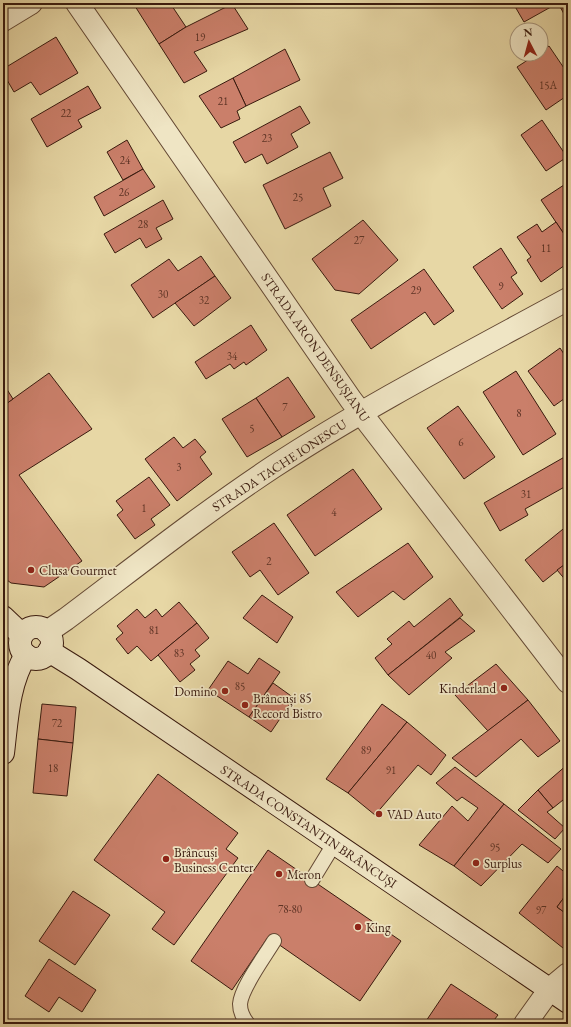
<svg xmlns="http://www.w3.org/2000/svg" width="571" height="1027" font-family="'EB Garamond',serif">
<rect width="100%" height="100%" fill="#e7d7a5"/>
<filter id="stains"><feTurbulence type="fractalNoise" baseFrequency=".005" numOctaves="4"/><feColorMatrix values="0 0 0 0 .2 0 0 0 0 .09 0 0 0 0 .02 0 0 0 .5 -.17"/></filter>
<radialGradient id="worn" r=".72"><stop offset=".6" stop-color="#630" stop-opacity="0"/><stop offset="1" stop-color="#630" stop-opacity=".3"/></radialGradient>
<g fill="#ca7f6a" stroke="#391a0e">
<polygon points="133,3 176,3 172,6 186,27 159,44"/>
<polygon points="513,3 568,3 568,12 564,14 558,3 524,22"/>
<polygon points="232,4 248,29 194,52 207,71 184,83 159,44 186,27"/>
<polygon points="56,37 78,73 40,95 31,82 14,92 3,73 3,69"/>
<polygon points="549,46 568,74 568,95 546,110 517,67 537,54 541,54 541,51"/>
<polygon points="285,49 300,80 246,106 233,78"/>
<polygon points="233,78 246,106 237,111 240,119 221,128 199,96"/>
<polygon points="88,86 101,108 78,120 82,127 47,147 31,119"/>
<polygon points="300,106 310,123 291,134 298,147 267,164 262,154 245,163 233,142"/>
<polygon points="542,120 567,157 546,171 521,135"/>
<polygon points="127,140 143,169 123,180 107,152"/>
<polygon points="330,152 343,178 323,188 331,206 285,229 263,185"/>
<polygon points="143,169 155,187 104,216 94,197"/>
<polygon points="567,183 568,184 568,240 541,200"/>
<polygon points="163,200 173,219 156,228 162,239 146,248 140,238 115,253 104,234"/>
<polygon points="363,220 398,260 359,294 335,290 312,259"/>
<polygon points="556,222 568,240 568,263 541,282 527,260 531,257 517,237 537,224 542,232"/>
<polygon points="501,248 517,273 511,277 523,294 502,309 473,267"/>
<polygon points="201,256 215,276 153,318 131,285 169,259 178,271"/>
<polygon points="424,269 454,311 434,325 425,312 371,349 351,320"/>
<polygon points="215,276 231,298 194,326 175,303"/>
<polygon points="251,325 267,350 246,365 244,362 234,369 230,364 206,379 195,362"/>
<polygon points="560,348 568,360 568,396 554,406 528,371"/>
<polygon points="516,371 556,434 523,455 483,392"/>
<polygon points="49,373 92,429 19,475 82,561 44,587 11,583 3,577 3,406"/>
<polygon points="288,377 315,417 282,437 256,398"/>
<polygon points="3,383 13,399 3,406"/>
<polygon points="256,398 282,437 247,457 222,419"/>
<polygon points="458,406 495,457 464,479 427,428"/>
<polygon points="174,437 183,448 195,439 206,452 200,457 212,474 177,501 145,459"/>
<polygon points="568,455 568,485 525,509 528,515 500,531 484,503"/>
<polygon points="353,469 382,509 315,556 287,515"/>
<polygon points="149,477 170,505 151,519 155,525 135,539 117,515 123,510 116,501"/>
<polygon points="274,523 309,573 278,595 260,570 250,577 232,552"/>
<polygon points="568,525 568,562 543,582 525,560"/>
<polygon points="408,543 433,577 404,600 393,591 358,617 336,592"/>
<polygon points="568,562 568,583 557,570"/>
<polygon points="262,595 293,617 277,643 243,618"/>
<polygon points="450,598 463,615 388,675 375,658 392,644 387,639 409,621 414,627"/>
<polygon points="179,602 197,623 151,661 137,646 128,654 116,639 123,633 117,626 137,609 145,618 156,609 162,617"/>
<polygon points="460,618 475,631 445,652 452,658 409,695 388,675"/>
<polygon points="197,623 209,638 195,650 200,656 190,664 195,670 180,682 158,655"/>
<polygon points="259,658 280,672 249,717 208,690 228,661 248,674"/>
<polygon points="496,664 528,700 488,731 455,695"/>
<polygon points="273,683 294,698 271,732 249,717"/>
<polygon points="528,700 560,741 538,757 521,739 476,777 452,758"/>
<polygon points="42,704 76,707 73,743 38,739"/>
<polygon points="382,704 407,722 348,793 326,779"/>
<polygon points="407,722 446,755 431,775 418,765 375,815 348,793"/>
<polygon points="38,739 73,743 67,796 33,793"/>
<polygon points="568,764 568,796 553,808 538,790"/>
<polygon points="455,767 504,804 454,866 419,845 452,806 468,821 478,808 462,797 457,801 436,783"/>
<polygon points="158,774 238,833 226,849 238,858 174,945 152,929 165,912 94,860"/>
<polygon points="538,790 553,808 547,812 565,828 555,839 518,810"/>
<polygon points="504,804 561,849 548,863 522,844 481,886 454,866"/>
<polygon points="268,850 401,941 360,1001 268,937 232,990 191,961"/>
<polygon points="557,866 568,875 568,892 557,907 568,915 568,928 564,934 568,938 568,943 563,948 519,913"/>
<polygon points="73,891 110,915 75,965 39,941"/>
<polygon points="568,892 568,915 557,907"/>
<polygon points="49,959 96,990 82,1012 59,997 49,1012 25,996"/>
<polygon points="451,984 498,1015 491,1024 461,1024 458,1022 457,1024 424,1024"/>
</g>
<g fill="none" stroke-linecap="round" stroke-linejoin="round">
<defs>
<g id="service">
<polyline points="312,880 334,844"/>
<path d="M248,1024C243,1018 240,1012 240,1004C241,988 265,956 274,941"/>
</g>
<g id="minor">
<polyline points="77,3 351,400 568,682"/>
<polyline points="3,20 31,3"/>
<path d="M47,632L66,619C134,568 202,514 273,467C368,405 469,353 568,299"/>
<polyline points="525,1024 550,989 568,974"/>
</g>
<g id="secondary">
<polyline points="3,617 22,635"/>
<circle cx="36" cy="643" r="16"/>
<polyline points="49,651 78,669 568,1002"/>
<path d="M3,753C7,720 8,684 26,655"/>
</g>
</defs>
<use href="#service" stroke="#644934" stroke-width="16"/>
<use href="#minor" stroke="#644934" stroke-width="24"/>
<use href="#secondary" stroke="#391a0e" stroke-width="24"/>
<use href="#service" stroke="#efe5c4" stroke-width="14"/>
<use href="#minor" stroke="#efe5c4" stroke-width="22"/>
<use href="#secondary" stroke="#efe5c4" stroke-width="22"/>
</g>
<g fill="#8f2418" stroke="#efe5c4" stroke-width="1.5">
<circle cx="31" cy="570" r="4"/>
<circle cx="504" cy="688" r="4"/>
<circle cx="225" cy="691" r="4"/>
<circle cx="245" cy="705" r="4"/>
<circle cx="379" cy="814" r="4"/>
<circle cx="166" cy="859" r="4"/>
<circle cx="476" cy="863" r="4"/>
<circle cx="279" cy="874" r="4"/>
<circle cx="358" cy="927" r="4"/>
</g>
<g text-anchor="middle" stroke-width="3.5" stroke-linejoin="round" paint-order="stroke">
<g font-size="11" fill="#5d3325">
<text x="200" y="41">19</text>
<text x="548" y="89">15A</text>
<text x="223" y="105">21</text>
<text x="66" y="117">22</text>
<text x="267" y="142">23</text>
<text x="125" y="164">24</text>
<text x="124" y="196">26</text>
<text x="298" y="201">25</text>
<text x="143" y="228">28</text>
<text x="359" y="244">27</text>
<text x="546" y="252">11</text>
<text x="501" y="290">9</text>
<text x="416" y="294">29</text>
<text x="163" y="298">30</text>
<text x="204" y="304">32</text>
<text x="232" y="360">34</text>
<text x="285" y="411">7</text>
<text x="519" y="417">8</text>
<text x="252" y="432">5</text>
<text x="461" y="446">6</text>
<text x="179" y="471">3</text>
<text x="526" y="498">31</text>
<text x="144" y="512">1</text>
<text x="334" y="516">4</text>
<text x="269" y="565">2</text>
<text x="154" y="634">81</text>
<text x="179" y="657">83</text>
<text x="431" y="659">40</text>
<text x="240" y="690">85</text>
<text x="57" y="727">72</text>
<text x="366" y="754">89</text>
<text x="53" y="772">18</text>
<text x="391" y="774">91</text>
<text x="495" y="851">95</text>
<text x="290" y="913">78-80</text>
<text x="541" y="914">97</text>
</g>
<g font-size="13" fill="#391a0e" stroke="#efe5c4">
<text transform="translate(316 347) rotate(55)" y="5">STRADA ARON DENSUȘIANU</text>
<text transform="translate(279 465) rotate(-33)" y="5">STRADA TACHE IONESCU</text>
<text transform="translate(309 826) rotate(34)" y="5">STRADA CONSTANTIN BRÂNCUȘI</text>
</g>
<g font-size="13" fill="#391a0e" stroke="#efe5c4" text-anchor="start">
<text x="39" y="575">Clusa Gourmet</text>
<text x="496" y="693" text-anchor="end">Kinderland</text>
<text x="217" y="696" text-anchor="end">Domino</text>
<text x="253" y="703">Brâncuși 85<tspan x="253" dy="15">Record Bistro</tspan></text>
<text x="387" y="819">VAD Auto</text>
<text x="174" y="857">Brâncuși<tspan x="174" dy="15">Business Center</tspan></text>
<text x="484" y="868">Surplus</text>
<text x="287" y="879">Meron</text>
<text x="366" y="932">King</text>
</g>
</g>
<rect width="571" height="1027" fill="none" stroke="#e7d7a5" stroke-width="16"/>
<rect x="4" y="4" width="563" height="1019" fill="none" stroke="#391a0e" stroke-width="2"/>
<rect x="8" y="8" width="555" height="1011" fill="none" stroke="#391a0e"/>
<g transform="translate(529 42) rotate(354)"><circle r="19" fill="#efe5c4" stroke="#a6947b"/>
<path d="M0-3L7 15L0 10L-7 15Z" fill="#8f2418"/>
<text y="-6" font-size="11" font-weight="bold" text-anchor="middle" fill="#391a0e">N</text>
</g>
<rect width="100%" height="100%" filter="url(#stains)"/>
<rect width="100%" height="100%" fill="url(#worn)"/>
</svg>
